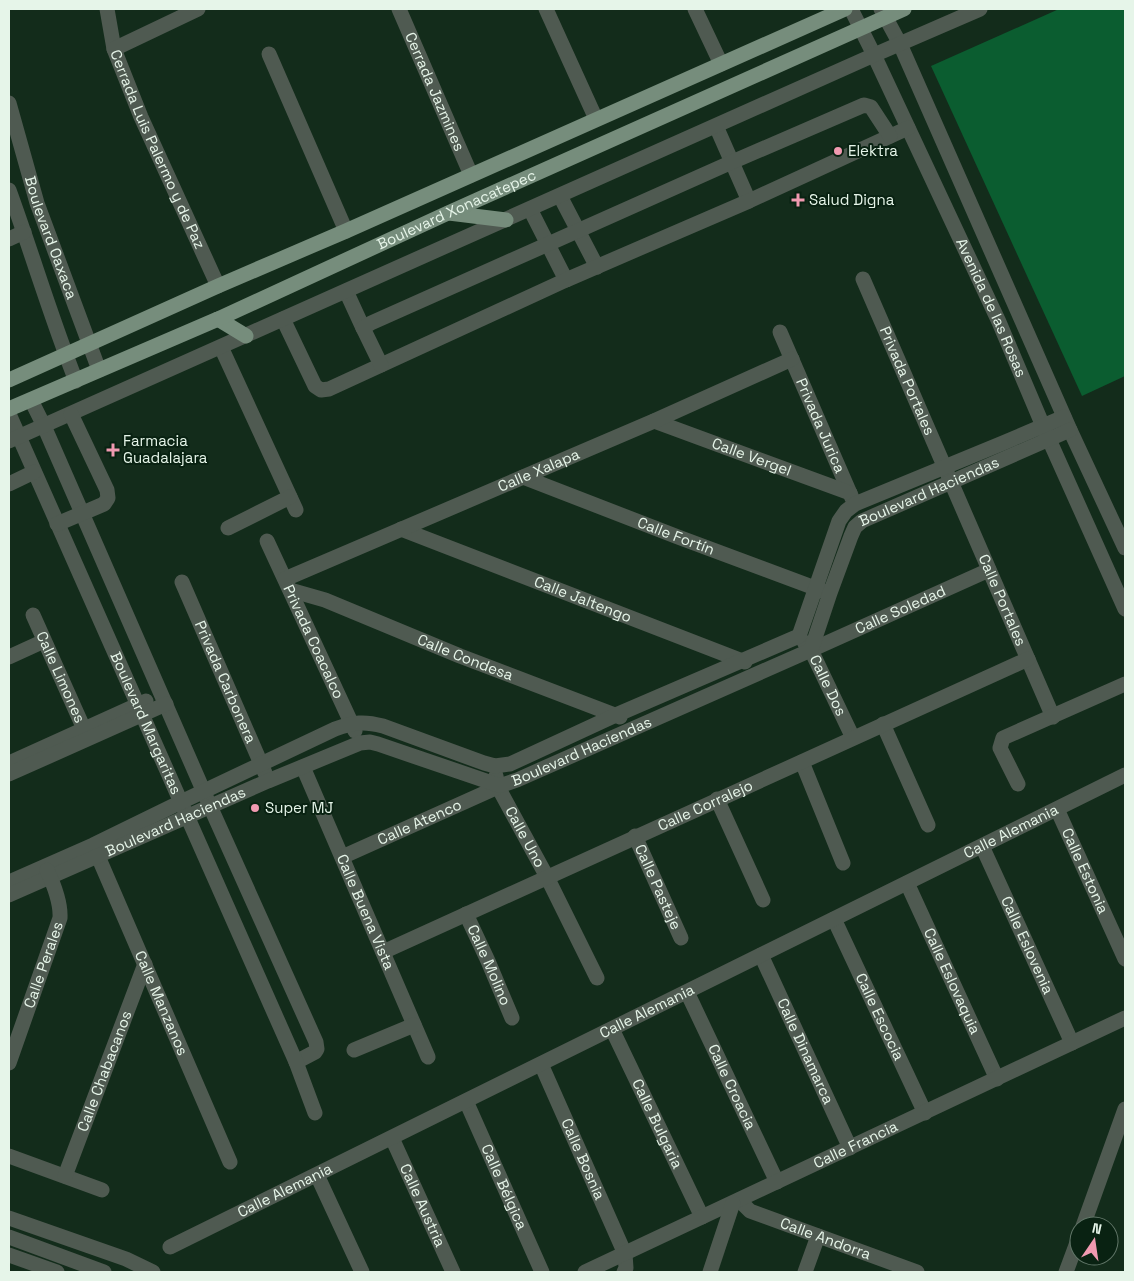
<svg xmlns="http://www.w3.org/2000/svg" width="1134" height="1281" font-family="'Space Grotesk',sans-serif">
<rect width="100%" height="100%" fill="#132c1b"/>
<polygon fill="#0b5d30" points="1059,9 1125,9 1125,376 1082,396 931,66"/>
<g fill="none" stroke-linecap="round" stroke-linejoin="round">
<g stroke="#4f5a51" stroke-width="15">
<path id="s1" d="M107,9L114,49L141,117L218,286"/>
<path id="s2" d="M399,9L471,175"/>
<polyline points="546,9 596,119"/>
<polyline points="695,9 721,64"/>
<path id="s3" d="M851,9L874,55L999,322L1043,426L1125,609"/>
<polyline points="881,9 900,44 1070,430 1125,548"/>
<polyline points="114,49 198,9"/>
<polyline points="269,54 346,231"/>
<path id="s4" d="M9,103L37,203L99,370"/>
<polyline points="716,126 749,201"/>
<path d="M9,190C32,253 51,318 76,381"/>
<polyline points="560,196 597,267"/>
<polyline points="530,209 566,280"/>
<polyline points="9,239 24,232"/>
<path id="s5" d="M863,279L1053,717"/>
<polyline points="346,291 363,328"/>
<polyline points="283,319 315,386 321,390 329,389 566,280 749,201 908,128"/>
<path id="s6" d="M780,332L852,498"/>
<polyline points="221,347 296,510"/>
<polyline points="381,365 363,328 371,323 732,162 864,105 871,107 890,136"/>
<polyline points="31,400 44,426 210,806 316,1042 317,1049 315,1052 296,1062"/>
<path id="s7" d="M9,414L296,1062L315,1113"/>
<path id="s8" d="M654,421L850,493"/>
<polyline points="9,441 874,55 980,9"/>
<path id="s9" d="M523,477L678,537L823,591"/>
<polyline points="9,484 34,472"/>
<polyline points="57,524 104,504 108,498 107,490 71,414"/>
<polyline points="228,528 290,497"/>
<path id="s10" d="M401,529L745,662"/>
<path id="s11" d="M267,541L355,731"/>
<path id="s12" d="M285,579L654,421L792,359"/>
<path id="s13" d="M182,582L265,773"/>
<path id="s14" d="M290,590L325,600L460,656L620,717"/>
<path id="s15" d="M33,615L88,738"/>
<path id="s16" d="M804,642L811,650L853,738"/>
<path id="s17" d="M811,650L989,570"/>
<polyline points="9,657 44,641"/>
<polyline points="883,724 928,825"/>
<polyline points="802,762 843,863"/>
<polyline points="9,763 146,701"/>
<path id="s18" d="M303,767L428,1057"/>
<polyline points="9,774 166,704"/>
<path id="s19" d="M496,776L498,787L547,877L597,978"/>
<polyline points="1018,784 1000,748 1003,738 1125,684"/>
<polyline points="717,799 763,900"/>
<path id="s20" d="M1057,809L1125,959"/>
<path id="s21" d="M635,836L681,938"/>
<path id="s22" d="M982,846L1072,1043"/>
<path id="s23" d="M94,847L230,1162"/>
<path id="s24" d="M342,857L498,787"/>
<path d="M9,882L93,845L181,802L335,729C354,722 364,721 383,726L484,763L495,766L510,764L616,715L799,636L839,521L846,511L855,504L1003,443L1064,417"/>
<path id="s25" d="M907,883L997,1079"/>
<path id="s26" d="M9,895L268,781L360,743L370,742L378,744L498,785H502L517,780L811,650L830,593L851,536L855,527L862,521L1070,430"/>
<path id="s27" d="M466,914L488,961L512,1018"/>
<path id="s28" d="M834,919L925,1113"/>
<path id="s29" d="M383,952L1028,659"/>
<path id="s30" d="M761,955L850,1148"/>
<path id="s31" d="M687,992L777,1182"/>
<path id="s32" d="M612,1029L702,1217"/>
<polyline points="354,1050 414,1025"/>
<path id="s33" d="M9,1063L60,918C61,902 54,885 47,870"/>
<path id="s34" d="M541,1064L625,1254L626,1268L624,1272"/>
<path id="s35" d="M466,1101L542,1272"/>
<path id="s36" d="M392,1138L453,1272"/>
<polyline points="9,1156 102,1190"/>
<polyline points="317,1175 362,1272"/>
<path id="s37" d="M65,1176L145,964"/>
<path id="s38" d="M739,1200L750,1211L917,1272"/>
<polyline points="9,1218 126,1259 153,1272"/>
<polyline points="1083,1226 1125,1109"/>
<polyline points="9,1237 104,1272"/>
<path id="s39" d="M170,1247L1125,775"/>
<polyline points="9,1255 57,1272"/>
<path id="s40" d="M585,1272L1125,1018"/>
<polyline points="710,1272 733,1203"/>
<polyline points="805,1272 818,1236"/>
<polyline points="1066,1272 1079,1237"/>
</g>
<g stroke="#768d7c" stroke-width="15">
<polyline points="449,213 506,220"/>
<polyline points="218,319 246,336"/>
<polyline points="9,380 218,286 346,231 845,9"/>
<path id="s41" d="M9,409L218,319L448,213L904,9"/>
</g>
</g>
<g fill="#f19ab1" stroke="#092212" stroke-width="2">
<circle cx="838" cy="151" r="5"/>
<path d="M795.5 192.5h5v5h5v5h-5v5h-5v-5h-5v-5h5z"/>
<path d="M110.5 442.5h5v5h5v5h-5v5h-5v-5h-5v-5h5z"/>
<circle cx="255" cy="808" r="5"/>
</g>
<g text-anchor="middle" stroke-width="4" stroke-linejoin="round" paint-order="stroke">
<g font-size="15" fill="#e6f5e9" stroke="#092212">
<text dy="5" stroke="none"><textPath href="#s2" startOffset="90">Cerrada Jazmines</textPath></text>
<text dy="5" stroke="none"><textPath href="#s1" startOffset="150">Cerrada Luis Palermo y de Paz</textPath></text>
<text dy="5" stroke="none"><textPath href="#s41" startOffset="490">Boulevard Xonacatepec</textPath></text>
<text dy="5" stroke="none"><textPath href="#s4" startOffset="141">Boulevard Oaxaca</textPath></text>
<text dy="5" stroke="none"><textPath href="#s3" startOffset="330">Avenida de las Rosas</textPath></text>
<text dy="5" stroke="none"><textPath href="#s5" startOffset="111">Privada Portales</textPath></text>
<text dy="5" stroke="none"><textPath href="#s6" startOffset="102">Privada Jurica</textPath></text>
<text dy="5" stroke="none"><textPath href="#s8" startOffset="104">Calle Vergel</textPath></text>
<text dy="5" stroke="none"><textPath href="#s12" startOffset="276">Calle Xalapa</textPath></text>
<text dy="5" stroke="none"><textPath href="#s26" startOffset="1082">Boulevard Haciendas</textPath></text>
<text dy="5" stroke="none"><textPath href="#s9" startOffset="164">Calle Fortín</textPath></text>
<text dy="5" stroke="none"><textPath href="#s10" startOffset="195">Calle Jaltengo</textPath></text>
<text dy="5" stroke="none"><textPath href="#s5" startOffset="350">Calle Portales</textPath></text>
<text dy="5" stroke="none"><textPath href="#s17" startOffset="98">Calle Soledad</textPath></text>
<text dy="5" stroke="none"><textPath href="#s11" startOffset="111">Privada Coacalco</textPath></text>
<text dy="5" stroke="none"><textPath href="#s14" startOffset="188">Calle Condesa</textPath></text>
<text dy="5" stroke="none"><textPath href="#s15" startOffset="68">Calle Limones</textPath></text>
<text dy="5" stroke="none"><textPath href="#s13" startOffset="109">Privada Carbonera</textPath></text>
<text dy="5" stroke="none"><textPath href="#s16" startOffset="50">Calle Dos</textPath></text>
<text dy="5" stroke="none"><textPath href="#s7" startOffset="338">Boulevard Margaritas</textPath></text>
<text dy="5" stroke="none"><textPath href="#s26" startOffset="618">Boulevard Haciendas</textPath></text>
<text dy="5" stroke="none"><textPath href="#s29" startOffset="354">Calle Corralejo</textPath></text>
<text dy="5" stroke="none"><textPath href="#s26" startOffset="182">Boulevard Haciendas</textPath></text>
<text dy="5" stroke="none"><textPath href="#s24" startOffset="85">Calle Atenco</textPath></text>
<text dy="5" stroke="none"><textPath href="#s39" startOffset="938">Calle Alemania</textPath></text>
<text dy="5" stroke="none"><textPath href="#s19" startOffset="68">Calle Uno</textPath></text>
<text dy="5" stroke="none"><textPath href="#s20" startOffset="68">Calle Estonia</textPath></text>
<text dy="5" stroke="none"><textPath href="#s21" startOffset="56">Calle Pasteje</textPath></text>
<text dy="5" stroke="none"><textPath href="#s18" startOffset="158">Calle Buena Vista</textPath></text>
<text dy="5" stroke="none"><textPath href="#s22" startOffset="109">Calle Eslovenia</textPath></text>
<text dy="5" stroke="none"><textPath href="#s33" startOffset="104">Calle Perales</textPath></text>
<text dy="5" stroke="none"><textPath href="#s27" startOffset="56">Calle Molino</textPath></text>
<text dy="5" stroke="none"><textPath href="#s25" startOffset="108">Calle Eslovaquia</textPath></text>
<text dy="5" stroke="none"><textPath href="#s23" startOffset="170">Calle Manzanos</textPath></text>
<text dy="5" stroke="none"><textPath href="#s39" startOffset="532">Calle Alemania</textPath></text>
<text dy="5" stroke="none"><textPath href="#s28" startOffset="108">Calle Escocia</textPath></text>
<text dy="5" stroke="none"><textPath href="#s30" startOffset="106">Calle Dinamarca</textPath></text>
<text dy="5" stroke="none"><textPath href="#s37" startOffset="112">Calle Chabacanos</textPath></text>
<text dy="5" stroke="none"><textPath href="#s31" startOffset="105">Calle Croacia</textPath></text>
<text dy="5" stroke="none"><textPath href="#s32" startOffset="105">Calle Bulgaria</textPath></text>
<text dy="5" stroke="none"><textPath href="#s40" startOffset="299">Calle Francia</textPath></text>
<text dy="5" stroke="none"><textPath href="#s34" startOffset="104">Calle Bosnia</textPath></text>
<text dy="5" stroke="none"><textPath href="#s35" startOffset="94">Calle Bélgica</textPath></text>
<text dy="5" stroke="none"><textPath href="#s39" startOffset="128">Calle Alemania</textPath></text>
<text dy="5" stroke="none"><textPath href="#s36" startOffset="74">Calle Austria</textPath></text>
<text dy="5" stroke="none"><textPath href="#s38" startOffset="96">Calle Andorra</textPath></text>
</g>
<g font-size="15" fill="#e6f5e9" stroke="#092212" text-anchor="start">
<text x="848" y="156">Elektra</text>
<text x="809" y="205">Salud Digna</text>
<text x="123" y="446">Farmacia<tspan x="123" dy="17">Guadalajara</tspan></text>
<text x="265" y="813">Super MJ</text>
</g>
</g>
<rect width="1134" height="1281" fill="none" stroke="#e6f5e9" stroke-width="20"/>
<g transform="translate(1094 1241) rotate(13)"><circle r="24" fill="#092212" stroke="#617668"/>
<path d="M0-4L9 19L0 12L-9 19Z" fill="#f19ab1"/>
<text y="-8" font-size="14" font-weight="bold" text-anchor="middle" fill="#e6f5e9">N</text>
</g>
</svg>
